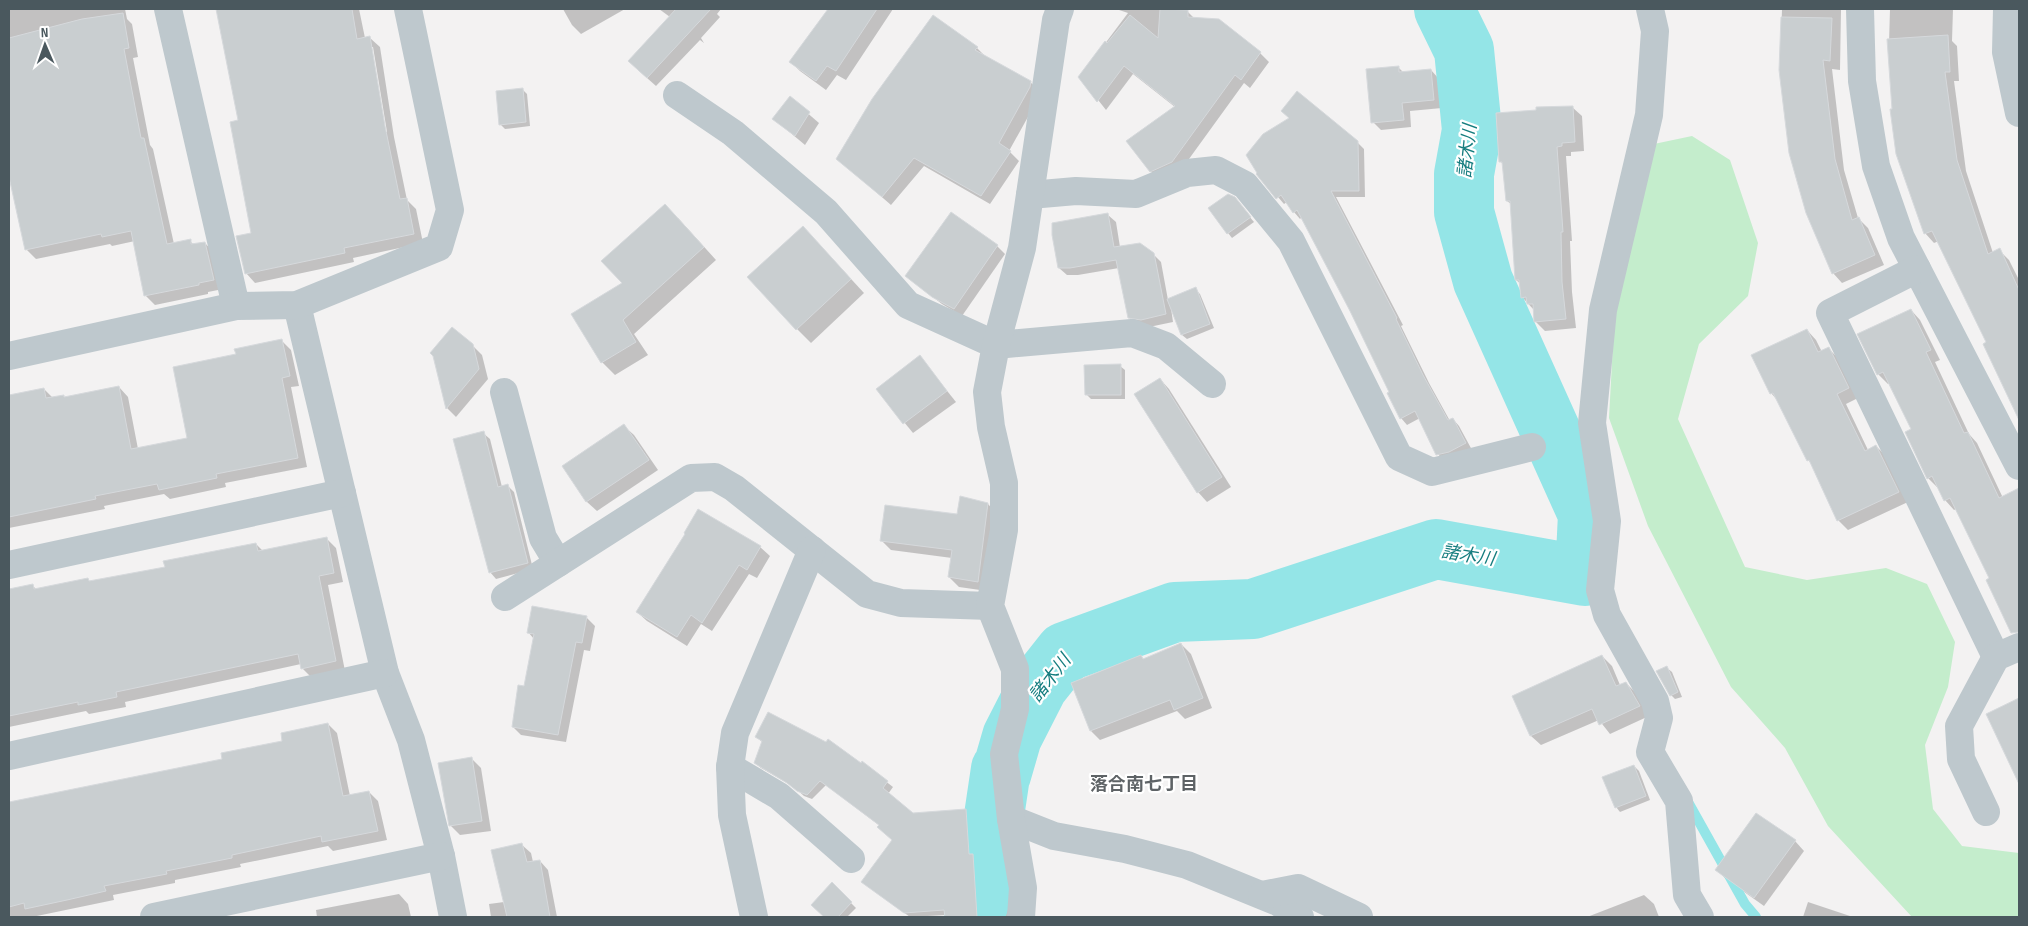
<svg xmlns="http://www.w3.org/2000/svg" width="2028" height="926" font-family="'Sofia Sans Condensed','Noto Sans JP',sans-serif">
<rect width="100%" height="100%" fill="#f3f2f2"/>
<polygon fill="#c4edcc" points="1692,136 1730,160 1758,243 1748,296 1699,344 1678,419 1745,567 1807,580 1886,568 1927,584 1955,642 1948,687 1925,745 1933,809 1962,846 2019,853 2019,917 1912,917 1828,826 1785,748 1731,687 1648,526 1609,418 1616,288 1654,144"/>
<g fill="#0003" fill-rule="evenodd">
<polygon points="9,9 125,9 127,19 132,24 138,57 133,58 150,145 153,149 174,244 190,241 194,245 205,243 214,253 223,289 208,292 208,294 155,305 145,295 135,241 112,246 110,244 36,259 26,249 9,168"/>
<path d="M234,9H359L365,38H370L380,47L394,137L407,200L416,209L423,243L353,258L354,262L255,283L246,273L252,234L239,121L218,12ZM371,47H373L387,132H385Z"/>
<polygon points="563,9 625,9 581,34 572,25"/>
<polygon points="659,9 721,9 717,14 720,17 701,38 704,43 700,40 656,86 638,70 670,17"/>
<polygon points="833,9 893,9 846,80 837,75 826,90 800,71 791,62 822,25"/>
<polygon points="1116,9 1171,9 1171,11 1188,12 1195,19 1260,53 1269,62 1250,88 1244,83 1181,170 1159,179 1150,171 1175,107 1133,74 1106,110 1080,77 1128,13"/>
<polygon points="1782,9 1841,9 1840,70 1832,69 1844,170 1858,218 1868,228 1884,265 1842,283 1833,273 1780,70"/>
<polygon points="1890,9 1953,9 1952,41 1957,46 1959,81 1954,81 1966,171 1993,253 1999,250 2009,260 2019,280 2019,407 1939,241 1934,243 1925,233 1893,110 1889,43"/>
<polygon points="977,48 986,57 1030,82 1040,91 1039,97 1009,151 1019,161 990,204 924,166 891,205 838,159"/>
<polygon points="1398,67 1404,73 1431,70 1439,79 1442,108 1410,111 1411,127 1381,130 1373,122"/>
<polygon points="522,89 527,94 530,126 505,129 500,124"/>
<polygon points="790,98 819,123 805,145 774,119"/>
<polygon points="1572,107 1582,116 1584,151 1571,152 1571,156 1566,156 1572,241 1570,241 1572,292 1576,328 1545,331 1535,321 1534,310 1522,297 1521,284 1516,280 1511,204 1507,201 1504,165 1501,162"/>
<polygon points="1357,142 1364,149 1365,197 1336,197 1403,325 1401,326 1429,383 1450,421 1453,419 1459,426 1472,450 1444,461 1438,454 1420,418 1407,425 1401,418 1390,393 1325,259 1302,217 1300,219 1294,212 1287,202 1284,204 1258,174"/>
<polygon points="1239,204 1254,222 1232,238 1228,233"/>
<polygon points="1108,215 1116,222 1120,247 1153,254 1161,262 1168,300 1195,289 1200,294 1214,328 1187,339 1182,335 1171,308 1173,322 1149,327 1137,325 1129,317 1119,268 1078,275 1067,275 1059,268"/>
<polygon points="678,218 716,260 634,334 648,355 615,375 602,362 573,314 623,283"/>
<polygon points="817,242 864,293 811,343 797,329"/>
<polygon points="997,246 1005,254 962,316 942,304 906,276"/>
<polygon points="1911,310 1920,320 1940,360 1935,362 1969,434 1977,443 2003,498 2019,490 2019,627 2016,629 1956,509 1954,510 1945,500 1938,488 1928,478 1912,429 1890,383 1888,384 1878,374"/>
<polygon points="1807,330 1816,340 1822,352 1829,349 1838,358 1858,398 1846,404 1868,450 1876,446 1886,456 1908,502 1848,530 1838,520 1813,465 1808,460 1778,401 1771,393"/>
<polygon points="282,341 291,350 299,386 291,387 307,467 225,483 226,487 170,499 164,494 104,506 105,509 9,528 9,396 44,389 53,398 63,396 65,398 119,387 128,397 138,449 188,439 237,355"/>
<polygon points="472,345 482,355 488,379 456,417 447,408"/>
<polygon points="920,357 956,402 913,433 877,389"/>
<polygon points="1120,366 1125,370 1125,399 1091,399 1086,394"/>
<polygon points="1160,379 1169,389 1231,487 1207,502 1198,492"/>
<polygon points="624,426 634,435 658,470 597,511 587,502 563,466"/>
<polygon points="483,433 490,439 502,487 508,486 514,492 533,569 496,579 490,572"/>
<polygon points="988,504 997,514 987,591 959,587 949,577 952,558 891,550 881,540"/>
<polygon points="326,538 336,548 343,582 328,585 345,671 312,678 302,668 301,664 125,702 126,707 89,714 86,711 9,727 9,590 32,585 37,590 88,580 91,582 166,568 256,544 263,551"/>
<polygon points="760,547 770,556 757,578 749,574 712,631 701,624 687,646 647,621 637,612"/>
<polygon points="586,617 595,626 590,651 584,650 566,742 521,735 513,727 525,688 534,639 528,632"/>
<polygon points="1181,644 1191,654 1212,708 1185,719 1177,711 1100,740 1091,731 1141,657 1144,660"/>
<polygon points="1602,656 1612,666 1620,685 1626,683 1636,693 1649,716 1610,734 1599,720 1541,745 1531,736 1514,696"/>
<polygon points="1667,668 1672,672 1682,697 1675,699 1671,695"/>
<polygon points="2019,700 2019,766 1988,714"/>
<polygon points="328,724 337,733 350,796 369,792 378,801 387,840 333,851 328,846 240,864 241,867 175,880 175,883 113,895 114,900 32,917 9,917 9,803 224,760 284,742"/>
<polygon points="757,737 861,765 862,763 893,787 888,794 912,815 966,811 971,816 973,856 977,860 980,901 1006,903 1011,908 1010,917 946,917 946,915 910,917 862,882 893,840 880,826 826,785 812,799 804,796 794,787 761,768 755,763 762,742"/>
<polygon points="472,759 481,768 491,831 460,835 451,826"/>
<polygon points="1634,766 1639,771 1650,800 1620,812 1616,807"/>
<polygon points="1795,841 1804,851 1764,906 1726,879 1717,870"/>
<polygon points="522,845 531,853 533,862 540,861 548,870 557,917 491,917 489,904 504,902"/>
<polygon points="832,884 856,908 847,917 826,917 812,905"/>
<polygon points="399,894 408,904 411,917 317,917 316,910"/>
<polygon points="1644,895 1654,904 1659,917 1587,917"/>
<polygon points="1808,902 1853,917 1803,917"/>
</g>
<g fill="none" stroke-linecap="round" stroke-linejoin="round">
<g stroke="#94e5e7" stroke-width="10">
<polyline points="1585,576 1593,592"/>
<polyline points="1688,802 1745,904 1756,917"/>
</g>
<polyline stroke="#94e5e7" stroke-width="60" points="974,917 983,890 1001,769 1001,775 1012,737 1038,686 1065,652 1175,612 1253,609 1436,549 1585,576 1588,514 1483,281 1464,212 1464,174 1472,130 1464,50 1444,9"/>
</g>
<g fill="#c9ced0" stroke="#d6d9dc">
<polygon points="216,9 352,9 357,39 370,36 385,126 400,199 407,198 414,234 344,248 345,253 245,274 236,236 251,233 230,122 238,120"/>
<polygon points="676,9 711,9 647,78 628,61"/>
<polygon points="828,9 877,9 836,71 827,66 816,81 789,62"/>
<polygon points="1160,9 1188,10 1188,17 1219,19 1261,52 1241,80 1235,75 1172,162 1150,172 1126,141 1175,106 1124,66 1097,102 1078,77 1105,41 1107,43 1130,15 1158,38"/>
<polygon points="123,13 129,48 124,49 141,138 144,138 167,244 191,239 191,244 205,242 214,280 199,283 199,285 144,296 131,231 102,237 101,234 25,250 9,177 9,38 82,19"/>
<polygon points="933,15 978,47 975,50 1031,81 1030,87 999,143 1011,151 981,196 914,158 882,197 836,159 872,99"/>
<polygon points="1781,17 1832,18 1830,61 1823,60 1835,159 1852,220 1859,217 1875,255 1832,274 1806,213 1789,153 1779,70"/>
<polygon points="1948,35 1950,72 1945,72 1957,160 1988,254 2000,248 2019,290 2019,420 1983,344 1986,342 1932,231 1924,234 1896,154 1890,109 1892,109 1887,39"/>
<polygon points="1399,66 1399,72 1431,69 1434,100 1402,103 1404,120 1371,123 1366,69"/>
<polygon points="523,88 526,122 499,125 496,91"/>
<polygon points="1297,91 1358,141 1359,191 1331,191 1397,318 1396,319 1423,375 1448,420 1453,418 1466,443 1449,452 1436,455 1415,411 1400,419 1387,393 1389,392 1350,311 1297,210 1293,213 1281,195 1276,199 1256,174 1257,173 1246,155 1263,134 1289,118 1281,111"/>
<polygon points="790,96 810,112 795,136 772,119"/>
<polygon points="1573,106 1575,142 1562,143 1562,146 1557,147 1563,232 1561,232 1562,282 1566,319 1534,322 1533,304 1527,304 1526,297 1521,298 1519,280 1515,280 1510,201 1506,201 1502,162 1499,162 1496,113 1536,110 1536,107"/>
<polygon points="1228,194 1235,197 1251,217 1227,234 1208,208"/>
<polygon points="665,204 704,247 623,320 636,342 601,363 571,314 622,283 601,261"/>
<polygon points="951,212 998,245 954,309 932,297 905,276"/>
<polygon points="1108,213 1114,247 1140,243 1154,253 1166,314 1141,320 1128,318 1116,260 1070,268 1058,268 1052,235 1052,223"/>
<polygon points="803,226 851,279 796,330 747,277"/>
<polygon points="1196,287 1210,324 1181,335 1167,299"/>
<polygon points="1911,309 1931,350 1926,352 1964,433 1968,432 1999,498 2019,488 2019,632 2011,633 1986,580 1989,578 1950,498 1944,501 1932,476 1927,479 1905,432 1911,429 1883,372 1877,375 1857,334"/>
<polygon points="452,327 473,344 479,369 446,409 433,356 430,353"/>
<polygon points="1807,329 1818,352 1829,347 1849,388 1837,394 1865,451 1876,445 1899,492 1837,521 1809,460 1807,461 1773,393 1770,394 1751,355"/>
<polygon points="282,339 290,376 282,378 298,458 216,474 217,478 159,490 157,484 95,496 96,499 9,517 9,395 44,388 46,398 64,395 64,397 119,386 131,449 187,438 173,367 236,354 234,349"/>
<polygon points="920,355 947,391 903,424 876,389"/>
<polygon points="1121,364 1121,395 1085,395 1084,365"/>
<polygon points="1160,378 1222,477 1197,493 1134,394"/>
<polygon points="624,424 649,460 586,502 562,466"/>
<polygon points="484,431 498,487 508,484 528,563 489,573 453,439"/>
<polygon points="960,496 988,503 978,582 948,577 952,550 880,541 885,505 957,514"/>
<polygon points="698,509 761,546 747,570 739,565 702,623 691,615 677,637 636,612 685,534 684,533"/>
<polygon points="327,537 334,573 319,576 336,661 301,669 298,654 116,692 117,697 78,705 78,702 9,716 9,589 33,584 34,589 88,578 89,581 165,567 163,561 256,543 258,551"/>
<polygon points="532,606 587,616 582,643 576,642 558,735 512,727 518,685 524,686 534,634 527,633"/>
<polygon points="1181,643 1203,698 1174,710 1170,700 1090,731 1071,683 1141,655 1143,659"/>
<polygon points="1602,655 1616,686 1626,682 1640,706 1599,725 1592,709 1530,736 1512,696"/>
<polygon points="1667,666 1678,692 1670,696 1656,671"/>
<polygon points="2019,698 2019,784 1986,714"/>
<polygon points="768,712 826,742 828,739 861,763 862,761 888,781 883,788 913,813 966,809 969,854 973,854 977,917 945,917 944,910 904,913 861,882 892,840 877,827 879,825 820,781 807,795 797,791 787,783 754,763 762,741 755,737"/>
<polygon points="328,723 343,796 369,791 378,831 322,842 321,836 232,855 232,858 166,871 167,874 104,886 106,891 67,900 25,909 24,903 9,907 9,802 222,759 221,753 282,741 281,733"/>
<polygon points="472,757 482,821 449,826 438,763"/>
<polygon points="1634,765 1646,796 1615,808 1602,777"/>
<polygon points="1756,813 1796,840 1754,898 1715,870"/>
<polygon points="522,843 527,862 540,860 550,917 507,917 491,850"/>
<polygon points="832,882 852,902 838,917 824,917 811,905"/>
</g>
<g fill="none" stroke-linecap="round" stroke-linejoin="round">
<g stroke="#bec8cd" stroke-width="28">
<polyline points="168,9 236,306"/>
<polyline points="1650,9 1655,31 1649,115 1603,310 1592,423 1607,521 1600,590 1607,615 1655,701 1659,718 1650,752 1679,801 1687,895 1700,917"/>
<polyline points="1860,9 1862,81 1876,166 1901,238 2019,466"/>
<polyline points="677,95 733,133 826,212 908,305 996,345 1132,333 1166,346 1212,384"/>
<polyline points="1030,195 1076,191 1136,194 1187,173 1216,170 1245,185 1291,241 1399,457 1432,472 1532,447"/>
<polyline points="1917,269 1830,313 1996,657"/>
<polyline points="297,305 385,673 411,740 441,856 453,917"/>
<polyline points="9,356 236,306 297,305 439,247 450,210 408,9"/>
<polyline points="504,392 543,538 558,563"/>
<polyline points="9,565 342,493"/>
<polyline points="505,597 691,478 715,477 734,488 867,594 901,603 990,606"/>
<polyline points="9,756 385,673"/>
<polyline points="730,767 779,796 851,859"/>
<polyline points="1986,812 1961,759 1959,726 1996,657 2019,647"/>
<polyline points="1011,819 1054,836 1125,849 1187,865 1278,902 1300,917"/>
<polyline points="1262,895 1298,888 1359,917"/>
<polyline points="154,917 441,856"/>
<polyline points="754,917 732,815 730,767 735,733 812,550"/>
<polyline points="1021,917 1023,888 1011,819 1004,754 1015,709 1015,669 990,606 1004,530 1004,483 991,427 987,392 996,345 1022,248 1056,20 1060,9"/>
</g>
<polyline stroke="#bec8cd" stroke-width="28" points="2007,9 2006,52 2019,113"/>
</g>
<g text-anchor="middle" stroke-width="4.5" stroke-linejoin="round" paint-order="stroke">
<g font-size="18" font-style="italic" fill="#167d7f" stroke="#fff">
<text transform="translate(1467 151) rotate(-84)" y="6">諸木川</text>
<text transform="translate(1468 555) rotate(9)" y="6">諸木川</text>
<text transform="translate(1050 678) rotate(-52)" y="6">諸木川</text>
</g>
<g font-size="18" font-weight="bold" fill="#5e6366" stroke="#fff">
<text x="1144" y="790">落合南七丁目</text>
</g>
</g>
<rect width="2028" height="926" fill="none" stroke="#4a585e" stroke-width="20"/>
<g transform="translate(45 45) rotate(358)" stroke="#ffffff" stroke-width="4" paint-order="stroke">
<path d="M0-4L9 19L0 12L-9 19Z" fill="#4a585e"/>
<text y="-8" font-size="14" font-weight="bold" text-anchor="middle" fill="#4a585e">N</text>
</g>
</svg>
